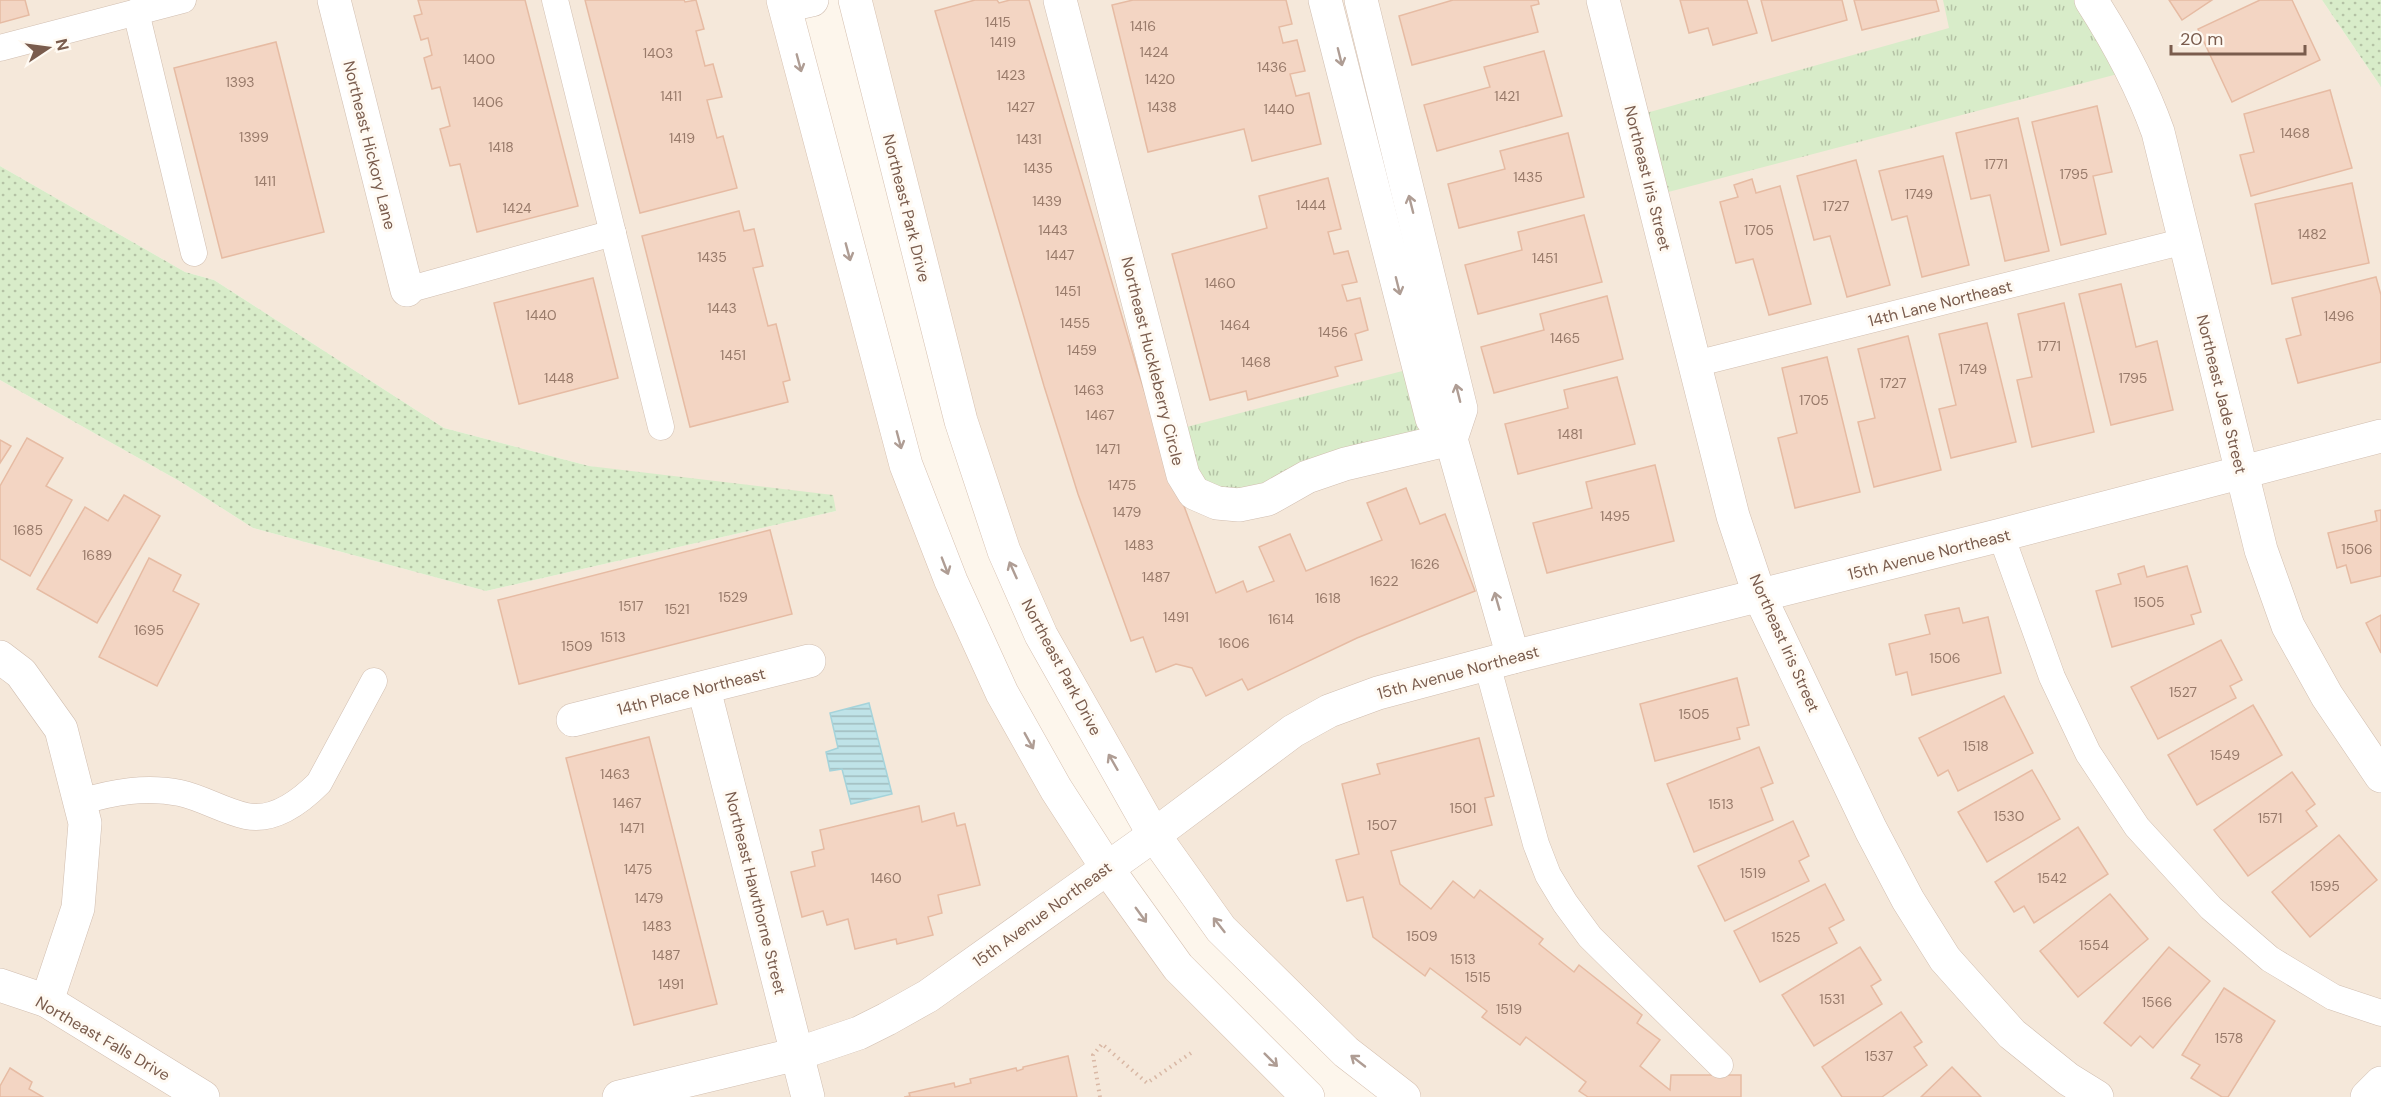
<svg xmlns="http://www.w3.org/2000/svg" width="2381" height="1097" font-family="'DM Sans',sans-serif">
<defs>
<pattern id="grass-dots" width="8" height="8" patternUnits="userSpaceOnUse" patternTransform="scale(1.5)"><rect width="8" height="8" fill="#d8ecc9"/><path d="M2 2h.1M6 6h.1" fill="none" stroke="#b4c2a5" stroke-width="1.8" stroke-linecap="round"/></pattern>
<pattern id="park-tufts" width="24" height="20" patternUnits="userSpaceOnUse" patternTransform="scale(1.5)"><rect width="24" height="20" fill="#d8ecc9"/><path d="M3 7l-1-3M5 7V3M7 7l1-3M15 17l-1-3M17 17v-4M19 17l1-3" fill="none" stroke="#b4c2a5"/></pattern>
<pattern id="water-rules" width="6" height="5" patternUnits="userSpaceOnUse" patternTransform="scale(1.5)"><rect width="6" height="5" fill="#bfe3e8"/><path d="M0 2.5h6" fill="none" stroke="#a0bbbe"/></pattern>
</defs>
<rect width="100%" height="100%" fill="#fdf6ec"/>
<g fill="#f5e8da">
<polygon points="0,0 783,0 906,465 1107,868 1308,1097 0,1097 0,380 181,482 253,528 486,591 836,511 589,466 444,428 214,280 185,272 0,166"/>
<polygon points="855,0 2322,0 2381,87 2381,1097 1404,1097 1221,929 1004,551"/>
</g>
<g fill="url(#grass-dots)">
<polygon points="2322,0 2381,0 2381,87"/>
<polygon points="0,166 185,272 214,280 444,428 589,466 833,495 836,511 486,591 253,528 181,482 0,380"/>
</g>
<g fill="url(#park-tufts)">
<polygon points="1943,0 2091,0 2133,70 1653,196 1632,117 1949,28"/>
<polygon points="1418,367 1451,439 1217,503 1171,431"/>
</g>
<polygon fill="url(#water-rules)" stroke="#a5d3da" stroke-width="1.5" points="869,703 892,794 851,804 842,769 830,771 826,752 838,748 830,713"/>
<g fill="#f3d5c3" stroke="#e6bba3" stroke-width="1.5">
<polygon points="0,0 25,0 29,15 0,23"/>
<polygon points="418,0 525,0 578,206 477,232 460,164 450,166 440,129 450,126 440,87 432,89 424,58 432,55 428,38 421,40 414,16 422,14"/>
<polygon points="585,0 684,0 685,2 696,0 704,29 696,31 705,66 713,64 722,97 707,100 717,138 723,136 737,188 640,213"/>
<polygon points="975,0 997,0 999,3 1010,0 1029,0 1138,371 1163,449 1216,593 1243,581 1247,592 1274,581 1259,547 1290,534 1306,571 1382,540 1367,503 1406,488 1420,524 1445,514 1475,591 1357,638 1248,690 1242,679 1206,696 1192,668 1176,664 1156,672 1143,637 1131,641 1078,494 1044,386 935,11"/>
<polygon points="1133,0 1286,0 1292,24 1279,27 1283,43 1297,40 1305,71 1290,74 1296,96 1309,93 1321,144 1252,161 1244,129 1148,152 1112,5"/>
<polygon points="1453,0 1538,0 1539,4 1531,6 1538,32 1412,65 1399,16"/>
<polygon points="1680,0 1747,0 1757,33 1713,45 1708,28 1689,33"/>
<polygon points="1761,0 1842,0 1847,20 1772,41"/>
<polygon points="1854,0 1936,0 1939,11 1862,30"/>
<polygon points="2169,0 2212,0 2182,20"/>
<polygon points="2260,0 2292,0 2320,60 2232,102 2198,29"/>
<polygon points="276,42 324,232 222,258 174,68"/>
<polygon points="1544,51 1562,116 1437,151 1424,105 1490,87 1484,67"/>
<polygon points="2330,90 2352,168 2251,196 2240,155 2254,152 2244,114"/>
<polygon points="2097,106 2112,172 2093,176 2106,234 2061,245 2032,122"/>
<polygon points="2018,118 2049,251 2005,261 1990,195 1971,199 1956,133"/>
<polygon points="1568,133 1584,197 1459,228 1448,184 1505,169 1500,151"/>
<polygon points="1943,156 1969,265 1922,277 1907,216 1892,220 1879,171"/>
<polygon points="1856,160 1890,285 1847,297 1830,236 1814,240 1797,176"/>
<polygon points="1328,178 1341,229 1328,232 1334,254 1348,251 1357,282 1342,285 1347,301 1360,298 1368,330 1355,334 1362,360 1335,367 1338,376 1248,400 1246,391 1210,400 1172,254 1267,228 1259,196"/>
<polygon points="1752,179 1756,193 1780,186 1811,304 1769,315 1753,259 1736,263 1720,202 1738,197 1734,185"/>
<polygon points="2352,183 2369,263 2272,284 2255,204"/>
<polygon points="739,211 744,231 754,229 763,266 753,268 768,326 776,324 790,380 783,382 788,402 690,427 642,236"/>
<polygon points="1584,215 1602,282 1478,314 1465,265 1522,250 1518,232"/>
<polygon points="2376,277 2381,295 2381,362 2298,383 2286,339 2301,335 2292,298"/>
<polygon points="593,278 618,378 519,404 494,303"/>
<polygon points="2121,284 2136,347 2157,341 2173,410 2111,425 2079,294"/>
<polygon points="1607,296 1623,359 1494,393 1481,347 1544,330 1540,314"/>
<polygon points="2064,303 2094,432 2032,447 2017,380 2032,377 2018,314"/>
<polygon points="1987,323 2016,442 1951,458 1939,409 1956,405 1939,334"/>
<polygon points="1908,336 1941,470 1874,487 1858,422 1875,418 1858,349"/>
<polygon points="1827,357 1860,492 1795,508 1778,438 1797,433 1782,368"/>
<polygon points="1617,377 1635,444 1518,474 1505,424 1568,408 1564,390"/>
<polygon points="27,438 63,458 46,486 72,500 30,576 0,559 0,486"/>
<polygon points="0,440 11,446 0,463"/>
<polygon points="1655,465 1674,541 1547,573 1533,523 1592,508 1586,482"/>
<polygon points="124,495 160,516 97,623 37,589 85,507 108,521"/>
<polygon points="2381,510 2381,576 2351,583 2346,565 2337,568 2328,533 2377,521 2375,511"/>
<polygon points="770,530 792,614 519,684 498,600"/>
<polygon points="149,558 181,575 173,591 199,604 157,686 99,657"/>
<polygon points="2144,566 2147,577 2187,566 2201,612 2191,615 2194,624 2112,647 2096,591 2121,584 2118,574"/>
<polygon points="1959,608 1963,623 1988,617 2001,673 1912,695 1907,672 1896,675 1889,644 1930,634 1925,615"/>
<polygon points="2381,615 2381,653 2366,623"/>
<polygon points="2221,640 2242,680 2230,686 2236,698 2158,739 2131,687"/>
<polygon points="1737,678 1749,725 1737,728 1740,739 1655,761 1640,704"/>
<polygon points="2004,696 2033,753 1958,791 1948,770 1938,776 1919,738"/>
<polygon points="2253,705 2282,755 2197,805 2168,755"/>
<polygon points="649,737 717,1004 634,1025 566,758"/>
<polygon points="1479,738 1494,796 1485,798 1492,825 1391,851 1400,884 1431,909 1453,881 1474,898 1480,890 1543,939 1539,944 1574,972 1579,965 1642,1015 1637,1023 1660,1040 1640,1066 1670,1090 1671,1075 1741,1075 1741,1097 1588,1097 1579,1091 1586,1082 1526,1037 1520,1045 1482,1017 1487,1011 1430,968 1425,976 1373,937 1363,897 1347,901 1336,860 1359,854 1342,784 1380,774 1377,764"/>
<polygon points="1759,747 1773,783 1761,788 1773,820 1694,852 1667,784"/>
<polygon points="2032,770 2060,819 1987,862 1958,812"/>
<polygon points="2292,772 2315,804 2306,811 2317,826 2248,876 2214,830"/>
<polygon points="919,806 922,822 954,813 957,826 965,824 980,885 938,895 942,913 928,917 933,935 897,944 896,939 855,949 848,919 827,925 823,911 802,917 791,872 815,866 812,852 824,849 820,830"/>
<polygon points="1793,821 1809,856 1799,861 1809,881 1725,921 1698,866"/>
<polygon points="2078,827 2108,874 2034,923 2024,906 2014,912 1995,882"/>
<polygon points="2339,835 2377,880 2310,937 2272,892"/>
<polygon points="1825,884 1844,920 1829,928 1837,943 1760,982 1734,931"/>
<polygon points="2110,894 2148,939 2078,997 2040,951"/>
<polygon points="1860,947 1881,980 1871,986 1882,1004 1814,1046 1782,995"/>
<polygon points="2169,947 2210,981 2153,1048 2140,1036 2131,1046 2104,1023"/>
<polygon points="2224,988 2275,1021 2228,1097 2222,1097 2191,1078 2200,1065 2182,1055"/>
<polygon points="1901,1012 1922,1042 1914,1047 1927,1065 1882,1097 1842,1097 1822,1067"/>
<polygon points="1068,1056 1077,1097 904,1097 910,1096 909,1093 954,1083 955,1087 971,1083 970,1079 1016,1068 1017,1071 1023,1069 1023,1067"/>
<polygon points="1952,1067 1981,1097 1921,1097"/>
<polygon points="10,1068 32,1082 29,1089 43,1097 0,1097 0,1086"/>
</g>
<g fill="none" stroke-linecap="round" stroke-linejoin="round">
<defs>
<g id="lane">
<polyline points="555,0 661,427"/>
<polyline points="136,12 194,253"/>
<polyline points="0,48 183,0"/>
<polyline points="407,290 613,233"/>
<polyline points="1695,364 2185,241"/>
<polyline points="2001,535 2052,677 2088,753 2137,827 2211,908 2270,959 2333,997 2381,1013"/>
<polyline points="1487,664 1536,844 1548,875 1565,903 1590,937 1720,1065"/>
<path d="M80,802C113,792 146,786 180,793C203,798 223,811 246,816C274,822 301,801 319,783L374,681"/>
</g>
<g id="street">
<polyline points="334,0 407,290"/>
<polyline points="1060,0 1183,475 1194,493 1217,503 1239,505 1268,499 1307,477 1345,464 1451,439"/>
<polyline points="1325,0 1432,419 1451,439"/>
<polyline points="1361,0 1461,409 1451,439 1513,657"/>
<polyline points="1603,0 1733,516 1760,597 1871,830 1908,900 1945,959 2012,1034 2068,1079 2097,1097"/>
<path d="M2091,0C2118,42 2141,84 2158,132L2261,550L2288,626L2327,696L2381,776"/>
<polyline points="785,6 812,0"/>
<polyline points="0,657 21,673 61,729 85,823 78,908 47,1001"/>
<polyline points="704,689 808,1097"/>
<polyline points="573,720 809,661"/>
<polyline points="0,985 47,1001 203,1097"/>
<polyline points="619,1097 797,1054 859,1033 887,1019 928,996 1154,835 1293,731 1329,711 1378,693 1513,657 2001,535 2381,436"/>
<polyline points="2367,1097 2381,1083"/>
</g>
<g id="secondary">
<polyline points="783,0 906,465 951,581 1002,693 1056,789 1107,868 1178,967 1308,1097"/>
<polyline points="855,0 961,421 1004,551 1041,635 1154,835 1221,929 1346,1052 1404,1097"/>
</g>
</defs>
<use href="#lane" stroke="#d1beb0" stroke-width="27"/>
<use href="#street" stroke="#d1beb0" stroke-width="34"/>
<use href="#secondary" stroke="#d6c0b0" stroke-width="34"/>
<polyline stroke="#d9b8a5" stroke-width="4" stroke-dasharray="1.5 4.5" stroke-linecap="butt" points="1100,1097 1093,1055 1102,1044 1147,1083 1191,1053"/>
<use href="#lane" stroke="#fff" stroke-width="26"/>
<use href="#street" stroke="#fff" stroke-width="33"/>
<use href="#secondary" stroke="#fff" stroke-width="33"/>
</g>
<defs><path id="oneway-shaft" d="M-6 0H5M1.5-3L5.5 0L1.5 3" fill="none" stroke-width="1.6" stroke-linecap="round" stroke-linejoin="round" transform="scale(1.5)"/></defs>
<g stroke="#af9d94">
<use href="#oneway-shaft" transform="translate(1340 57) rotate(76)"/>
<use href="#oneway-shaft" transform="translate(799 63) rotate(75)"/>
<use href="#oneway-shaft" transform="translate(1411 204) rotate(-104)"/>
<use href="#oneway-shaft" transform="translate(848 252) rotate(75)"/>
<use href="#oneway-shaft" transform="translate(1398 286) rotate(76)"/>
<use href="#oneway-shaft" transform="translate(1458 393) rotate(-104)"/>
<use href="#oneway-shaft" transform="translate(899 440) rotate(75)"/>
<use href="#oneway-shaft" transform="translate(945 566) rotate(69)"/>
<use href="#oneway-shaft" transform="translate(1013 570) rotate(-114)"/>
<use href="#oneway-shaft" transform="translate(1497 601) rotate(-106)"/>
<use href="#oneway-shaft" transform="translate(1029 741) rotate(61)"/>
<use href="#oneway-shaft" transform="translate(1113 762) rotate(-120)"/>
<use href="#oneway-shaft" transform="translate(1141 915) rotate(54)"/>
<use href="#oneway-shaft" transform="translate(1219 925) rotate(-128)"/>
<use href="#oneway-shaft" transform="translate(1271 1060) rotate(45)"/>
<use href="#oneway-shaft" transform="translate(1358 1061) rotate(-142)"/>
</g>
<g text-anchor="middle" stroke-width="6" stroke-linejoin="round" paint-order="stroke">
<g font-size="14" fill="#987a6a">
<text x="998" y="27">1415</text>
<text x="1143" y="31">1416</text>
<text x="1003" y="47">1419</text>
<text x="1154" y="57">1424</text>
<text x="658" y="58">1403</text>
<text x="479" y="64">1400</text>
<text x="1272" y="72">1436</text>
<text x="1011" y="80">1423</text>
<text x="1160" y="84">1420</text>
<text x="240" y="87">1393</text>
<text x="671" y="101">1411</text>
<text x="1507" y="101">1421</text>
<text x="488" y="107">1406</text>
<text x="1021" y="112">1427</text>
<text x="1162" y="112">1438</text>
<text x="1279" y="114">1440</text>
<text x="2295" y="138">1468</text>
<text x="254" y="142">1399</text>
<text x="682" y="143">1419</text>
<text x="1029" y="144">1431</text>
<text x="501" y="152">1418</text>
<text x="1996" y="169">1771</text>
<text x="1038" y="173">1435</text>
<text x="2074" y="179">1795</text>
<text x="1528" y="182">1435</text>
<text x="265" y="186">1411</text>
<text x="1919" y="199">1749</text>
<text x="1047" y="206">1439</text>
<text x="1311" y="210">1444</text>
<text x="1836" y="211">1727</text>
<text x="517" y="213">1424</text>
<text x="1053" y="235">1443</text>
<text x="1759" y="235">1705</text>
<text x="2312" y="239">1482</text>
<text x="1060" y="260">1447</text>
<text x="712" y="262">1435</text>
<text x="1545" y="263">1451</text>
<text x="1220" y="288">1460</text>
<text x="1068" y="296">1451</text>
<text x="722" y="313">1443</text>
<text x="541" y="320">1440</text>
<text x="2339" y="321">1496</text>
<text x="1075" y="328">1455</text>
<text x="1235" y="330">1464</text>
<text x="1333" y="337">1456</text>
<text x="1565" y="343">1465</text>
<text x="2049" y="351">1771</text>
<text x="1082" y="355">1459</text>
<text x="733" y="360">1451</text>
<text x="1256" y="367">1468</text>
<text x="1973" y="374">1749</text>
<text x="559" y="383">1448</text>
<text x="2133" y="383">1795</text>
<text x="1893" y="388">1727</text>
<text x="1089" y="395">1463</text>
<text x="1814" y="405">1705</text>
<text x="1100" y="420">1467</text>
<text x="1570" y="439">1481</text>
<text x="1108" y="454">1471</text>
<text x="1122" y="490">1475</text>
<text x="1127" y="517">1479</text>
<text x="1615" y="521">1495</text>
<text x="28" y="535">1685</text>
<text x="1139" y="550">1483</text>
<text x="2357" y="554">1506</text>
<text x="97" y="560">1689</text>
<text x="1425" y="569">1626</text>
<text x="1156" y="582">1487</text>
<text x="1384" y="586">1622</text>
<text x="733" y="602">1529</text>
<text x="1328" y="603">1618</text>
<text x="2149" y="607">1505</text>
<text x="631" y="611">1517</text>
<text x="677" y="614">1521</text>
<text x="1176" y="622">1491</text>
<text x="1281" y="624">1614</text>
<text x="149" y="635">1695</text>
<text x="613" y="642">1513</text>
<text x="1234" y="648">1606</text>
<text x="577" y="651">1509</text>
<text x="1945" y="663">1506</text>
<text x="2183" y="697">1527</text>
<text x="1694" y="719">1505</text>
<text x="1976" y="751">1518</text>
<text x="2225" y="760">1549</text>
<text x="615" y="779">1463</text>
<text x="627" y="808">1467</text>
<text x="1721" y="809">1513</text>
<text x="1463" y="813">1501</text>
<text x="2009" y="821">1530</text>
<text x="2270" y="823">1571</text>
<text x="1382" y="830">1507</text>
<text x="632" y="833">1471</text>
<text x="638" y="874">1475</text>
<text x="1753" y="878">1519</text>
<text x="886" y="883">1460</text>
<text x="2052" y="883">1542</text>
<text x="2325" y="891">1595</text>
<text x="649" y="903">1479</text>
<text x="657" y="931">1483</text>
<text x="1422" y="941">1509</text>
<text x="1786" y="942">1525</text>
<text x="2094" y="950">1554</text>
<text x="666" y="960">1487</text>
<text x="1463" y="964">1513</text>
<text x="1478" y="982">1515</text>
<text x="671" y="989">1491</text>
<text x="1832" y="1004">1531</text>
<text x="2157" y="1007">1566</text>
<text x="1509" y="1014">1519</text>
<text x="2229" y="1043">1578</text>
<text x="1879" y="1061">1537</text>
</g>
<g font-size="16" fill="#7a5c4d" stroke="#fffaf3">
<text transform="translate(370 145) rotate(76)" y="6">Northeast Hickory Lane</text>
<text transform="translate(1648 178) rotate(76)" y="6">Northeast Iris Street</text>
<text transform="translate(907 208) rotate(76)" y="6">Northeast Park Drive</text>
<text transform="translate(1940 303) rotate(-14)" y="6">14th Lane Northeast</text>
<text transform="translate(1153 361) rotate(76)" y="6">Northeast Huckleberry Circle</text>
<text transform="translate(2222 394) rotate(76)" y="6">Northeast Jade Street</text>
<text transform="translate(1929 554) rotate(-14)" y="6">15th Avenue Northeast</text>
<text transform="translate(1785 643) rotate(66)" y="6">Northeast Iris Street</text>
<text transform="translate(1062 667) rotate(62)" y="6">Northeast Park Drive</text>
<text transform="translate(1458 672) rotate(-15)" y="6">15th Avenue Northeast</text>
<text transform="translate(691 691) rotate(-14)" y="6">14th Place Northeast</text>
<text transform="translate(756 893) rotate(76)" y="6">Northeast Hawthorne Street</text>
<text transform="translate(1042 914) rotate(-36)" y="6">15th Avenue Northeast</text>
<text transform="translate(103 1038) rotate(30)" y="6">Northeast Falls Drive</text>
</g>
</g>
<g transform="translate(48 48) rotate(77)" stroke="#fffaf3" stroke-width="4.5" paint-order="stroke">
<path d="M0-4.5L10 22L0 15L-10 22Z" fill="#7a5c4d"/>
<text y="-9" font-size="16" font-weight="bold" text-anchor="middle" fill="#7a5c4d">N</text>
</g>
<path d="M2171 45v9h134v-9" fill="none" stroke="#7a5c4d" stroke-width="3"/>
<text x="2180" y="45" font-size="18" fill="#7a5c4d" stroke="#fffaf3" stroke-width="4.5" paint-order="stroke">20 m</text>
</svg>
